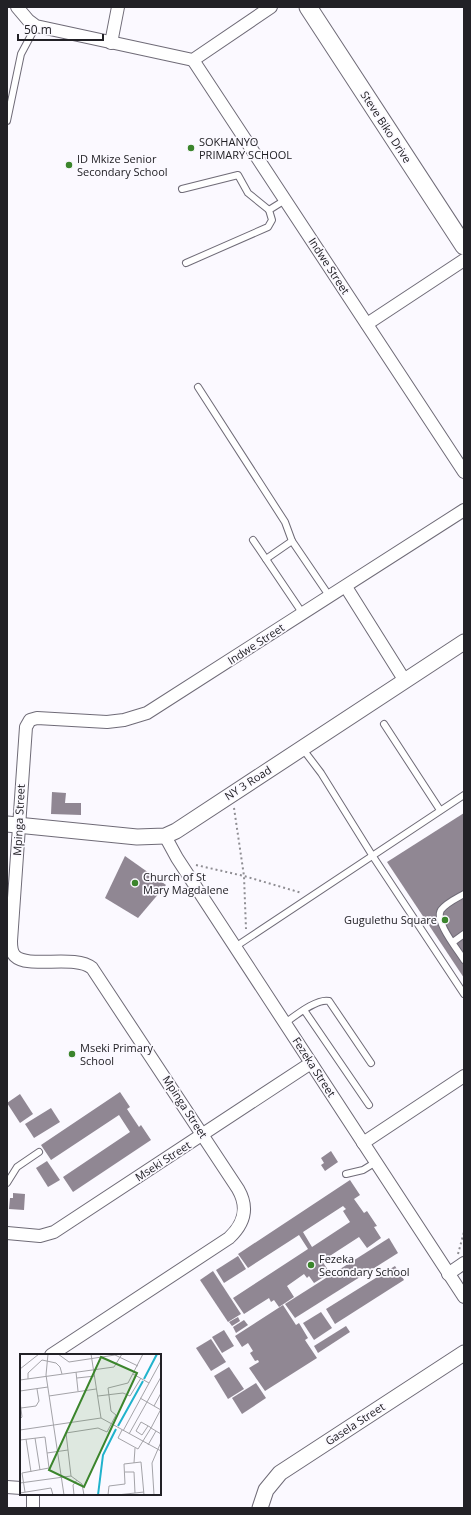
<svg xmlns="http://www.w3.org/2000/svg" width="471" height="1515" font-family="'Open Sans',sans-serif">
<rect width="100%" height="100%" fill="#fbf9ff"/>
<g fill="#908793" fill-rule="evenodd">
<polygon points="52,792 66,793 65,803 81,803 81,815 51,814"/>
<polygon points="464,813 464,978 387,862"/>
<polygon points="125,856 166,885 138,918 105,898"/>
<polygon points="120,1092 130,1107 127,1109 139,1127 141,1125 151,1140 73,1192 63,1177 130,1132 119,1115 51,1160 41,1145"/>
<polygon points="20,1094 33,1114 20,1123 7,1103"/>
<polygon points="51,1108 60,1122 34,1138 25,1124"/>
<polygon points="331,1151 338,1162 325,1171 321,1165 324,1163 321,1158"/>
<polygon points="47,1161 60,1180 48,1187 36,1168"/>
<path d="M350,1180L360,1195L354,1199L364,1213L367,1211L377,1226L374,1227L381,1238L367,1248L359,1237L322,1261L330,1273L314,1283L309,1276L307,1278L304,1274L287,1286L294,1297L279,1307L274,1300L271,1302L269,1298L244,1314L233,1298L308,1249L299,1235L248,1268L238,1254ZM343,1206L346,1209L343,1211L350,1222L312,1247L303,1232Z"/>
<polygon points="13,1193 25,1194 24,1210 9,1209 10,1198 13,1198"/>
<polygon points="389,1238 398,1253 295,1318 285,1304"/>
<polygon points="238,1256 246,1269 224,1283 216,1270"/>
<polygon points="395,1266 404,1280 335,1324 326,1309"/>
<polygon points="213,1271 241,1314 228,1322 200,1280"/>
<polygon points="283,1305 296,1325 299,1323 308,1338 305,1340 317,1358 265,1391 249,1368 259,1362 258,1360 255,1361 250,1353 253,1351 248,1343 242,1347 235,1336"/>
<polygon points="321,1312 332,1328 314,1340 303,1323"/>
<polygon points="238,1317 240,1321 232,1326 229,1322"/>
<polygon points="244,1320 248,1325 236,1333 233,1327"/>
<polygon points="346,1326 350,1332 318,1353 314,1346"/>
<polygon points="224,1330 234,1346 222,1353 212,1337"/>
<polygon points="211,1339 226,1362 211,1371 196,1348"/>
<polygon points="229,1367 244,1389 228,1399 214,1376"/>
<polygon points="256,1383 266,1398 242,1414 232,1398"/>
</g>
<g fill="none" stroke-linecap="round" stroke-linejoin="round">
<defs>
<g id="service">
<polyline points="7,121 21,54 36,26"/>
<polyline points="182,189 238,175 248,193 269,210"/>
<polyline points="186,263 268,227 272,220 269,210 285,200"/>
<polyline points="198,387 285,522 292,541"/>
<polyline points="253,540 303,614"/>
<polyline points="266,559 292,541 330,597"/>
<polyline points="384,724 440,810"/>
<polyline points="302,748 321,773 372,855 464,994"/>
<path d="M464,894C457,898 446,903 441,910C434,921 458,950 464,960"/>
<polyline points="453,942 464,934"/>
<polyline points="235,947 464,795"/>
<polyline points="304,1010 369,1105"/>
<path d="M285,1023C295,1016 317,998 329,1001L371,1063"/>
<polyline points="346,1174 363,1170 376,1162"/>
<polyline points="7,1183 17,1167 39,1152"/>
</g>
<g id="minor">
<polyline points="17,7 28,20 36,26 193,60 271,7"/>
<polyline points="111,43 118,7"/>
<polyline points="193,60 464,472"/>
<polyline points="367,324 464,260"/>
<polyline points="346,587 405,681"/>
<polyline points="165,836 177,858 464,1297"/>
<polyline points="363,1143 464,1076"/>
<polyline points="7,1233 40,1236 54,1232 311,1063"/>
<polyline points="448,1274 464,1263"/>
<path d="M51,1355L229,1238C244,1224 249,1208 238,1189L92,968C75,954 28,969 15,956C11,952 11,946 11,941L26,727L30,720L37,718L107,722L124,720L147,713L464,510"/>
<polyline points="7,1487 21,1488"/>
<polyline points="33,1494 33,1508"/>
</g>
<g id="tertiary">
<polyline points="7,824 137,837 165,836 176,831 464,642"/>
<polyline points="260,1508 266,1490 280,1473 464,1353"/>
</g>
<polyline id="secondary" points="308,7 464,246"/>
</defs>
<use href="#service" stroke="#6f6b77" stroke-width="8"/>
<use href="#minor" stroke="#6f6b77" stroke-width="14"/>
<use href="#tertiary" stroke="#6f6b77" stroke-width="17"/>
<use href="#secondary" stroke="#6f6b77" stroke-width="19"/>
<g stroke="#8e8d92" stroke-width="2" stroke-dasharray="2 3" stroke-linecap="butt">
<polyline points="234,808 244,876 246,929"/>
<polyline points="196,865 244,876 302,893"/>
<polyline points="458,1254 464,1232"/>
</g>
<use href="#service" stroke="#fff" stroke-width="6"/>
<use href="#minor" stroke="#fff" stroke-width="12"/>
<use href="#tertiary" stroke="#fff" stroke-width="15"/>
<use href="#secondary" stroke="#fff" stroke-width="17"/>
</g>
<g fill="#3b852c" stroke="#fbf9ff" stroke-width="1.5">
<circle cx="191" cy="148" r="4"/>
<circle cx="69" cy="165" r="4"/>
<circle cx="135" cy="883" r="4"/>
<circle cx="445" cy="920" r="4"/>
<circle cx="72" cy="1054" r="4"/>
<circle cx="311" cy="1265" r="4"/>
</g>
<g text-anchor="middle" stroke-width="3.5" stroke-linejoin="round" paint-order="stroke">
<g font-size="11" fill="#222126" stroke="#fbf9ff">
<text transform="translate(386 127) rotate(57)" y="4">Steve Biko Drive</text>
<text transform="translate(329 266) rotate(57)" y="4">Indwe Street</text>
<text transform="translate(256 644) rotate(-33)" y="4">Indwe Street</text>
<text transform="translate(248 783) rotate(-33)" y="4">NY 3 Road</text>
<text transform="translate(19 820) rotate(-87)" y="4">Mpinga Street</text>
<text transform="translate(314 1067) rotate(57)" y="4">Fezeka Street</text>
<text transform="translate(185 1107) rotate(57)" y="4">Mpinga Street</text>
<text transform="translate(163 1161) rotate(-33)" y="4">Mseki Street</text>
<text transform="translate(355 1424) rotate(-33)" y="4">Gasela Street</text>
</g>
<g font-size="11" fill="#222126" stroke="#fbf9ff" text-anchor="start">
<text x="199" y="146">SOKHANYO<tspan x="199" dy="13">PRIMARY SCHOOL</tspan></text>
<text x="77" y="163">ID Mkize Senior<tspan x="77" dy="13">Secondary School</tspan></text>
<text x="143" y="881">Church of St<tspan x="143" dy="13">Mary Magdalene</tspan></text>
<text x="437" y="924" text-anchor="end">Gugulethu Square</text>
<text x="80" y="1052">Mseki Primary<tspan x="80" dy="13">School</tspan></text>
<text x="319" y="1263">Fezeka<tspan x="319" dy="13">Secondary School</tspan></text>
</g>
</g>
<g transform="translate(20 1354)">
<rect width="141" height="141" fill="#fbf9ff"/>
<path fill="none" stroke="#21b3cc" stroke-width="2" d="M124,25L137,0M98,72L123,27M78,141L83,101L96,75"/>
<path fill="none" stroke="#a4a3a8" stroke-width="1" d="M28,0L26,21L44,141M38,0L49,8L95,1L118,12M71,0L81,64M0,15L19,0M56,18L58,37M113,20L129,29M57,24L75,22M8,25V19L22,6L36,9L40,13L42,20M0,26L94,13L102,0M0,37L28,33M29,42L76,35M78,42L103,39L110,42L121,24M120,44L141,56M0,47L2,63L0,65M134,52L141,39M1,54L16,52L19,47L17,35M141,55L131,74L141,80M0,76L81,64L141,97M102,76L98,84L118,95L131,74L130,73L121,68L116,77L122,81L128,72M103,77L141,7M109,80L141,23M15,84L20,116M6,85L11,118M0,86L25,83L29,114L2,119L5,138M128,91L136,77M27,99L48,96M114,109L115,94M141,114V127M105,118H114L115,139M51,122L46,79L78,74L87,78L96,61L91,57L88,34L108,29L123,0M0,129L51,122L62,130L64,141M0,139L31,134L33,141M54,141L53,131L57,126M88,141L89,132L105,130L104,110L121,108L124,141M97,141L124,138M134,141L132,109L141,88"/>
<path fill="#3b852c" fill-opacity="0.15" stroke="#3b852c" stroke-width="2" d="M81,3L117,19L64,133L29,116Z"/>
<rect width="141" height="141" fill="none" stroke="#222126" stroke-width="2"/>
</g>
<rect width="471" height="1515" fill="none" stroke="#222126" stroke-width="16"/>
<path d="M18 34v6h85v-6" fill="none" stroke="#222126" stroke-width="2"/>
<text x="24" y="34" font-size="12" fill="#222126" stroke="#fbf9ff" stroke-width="3" paint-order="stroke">50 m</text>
</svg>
